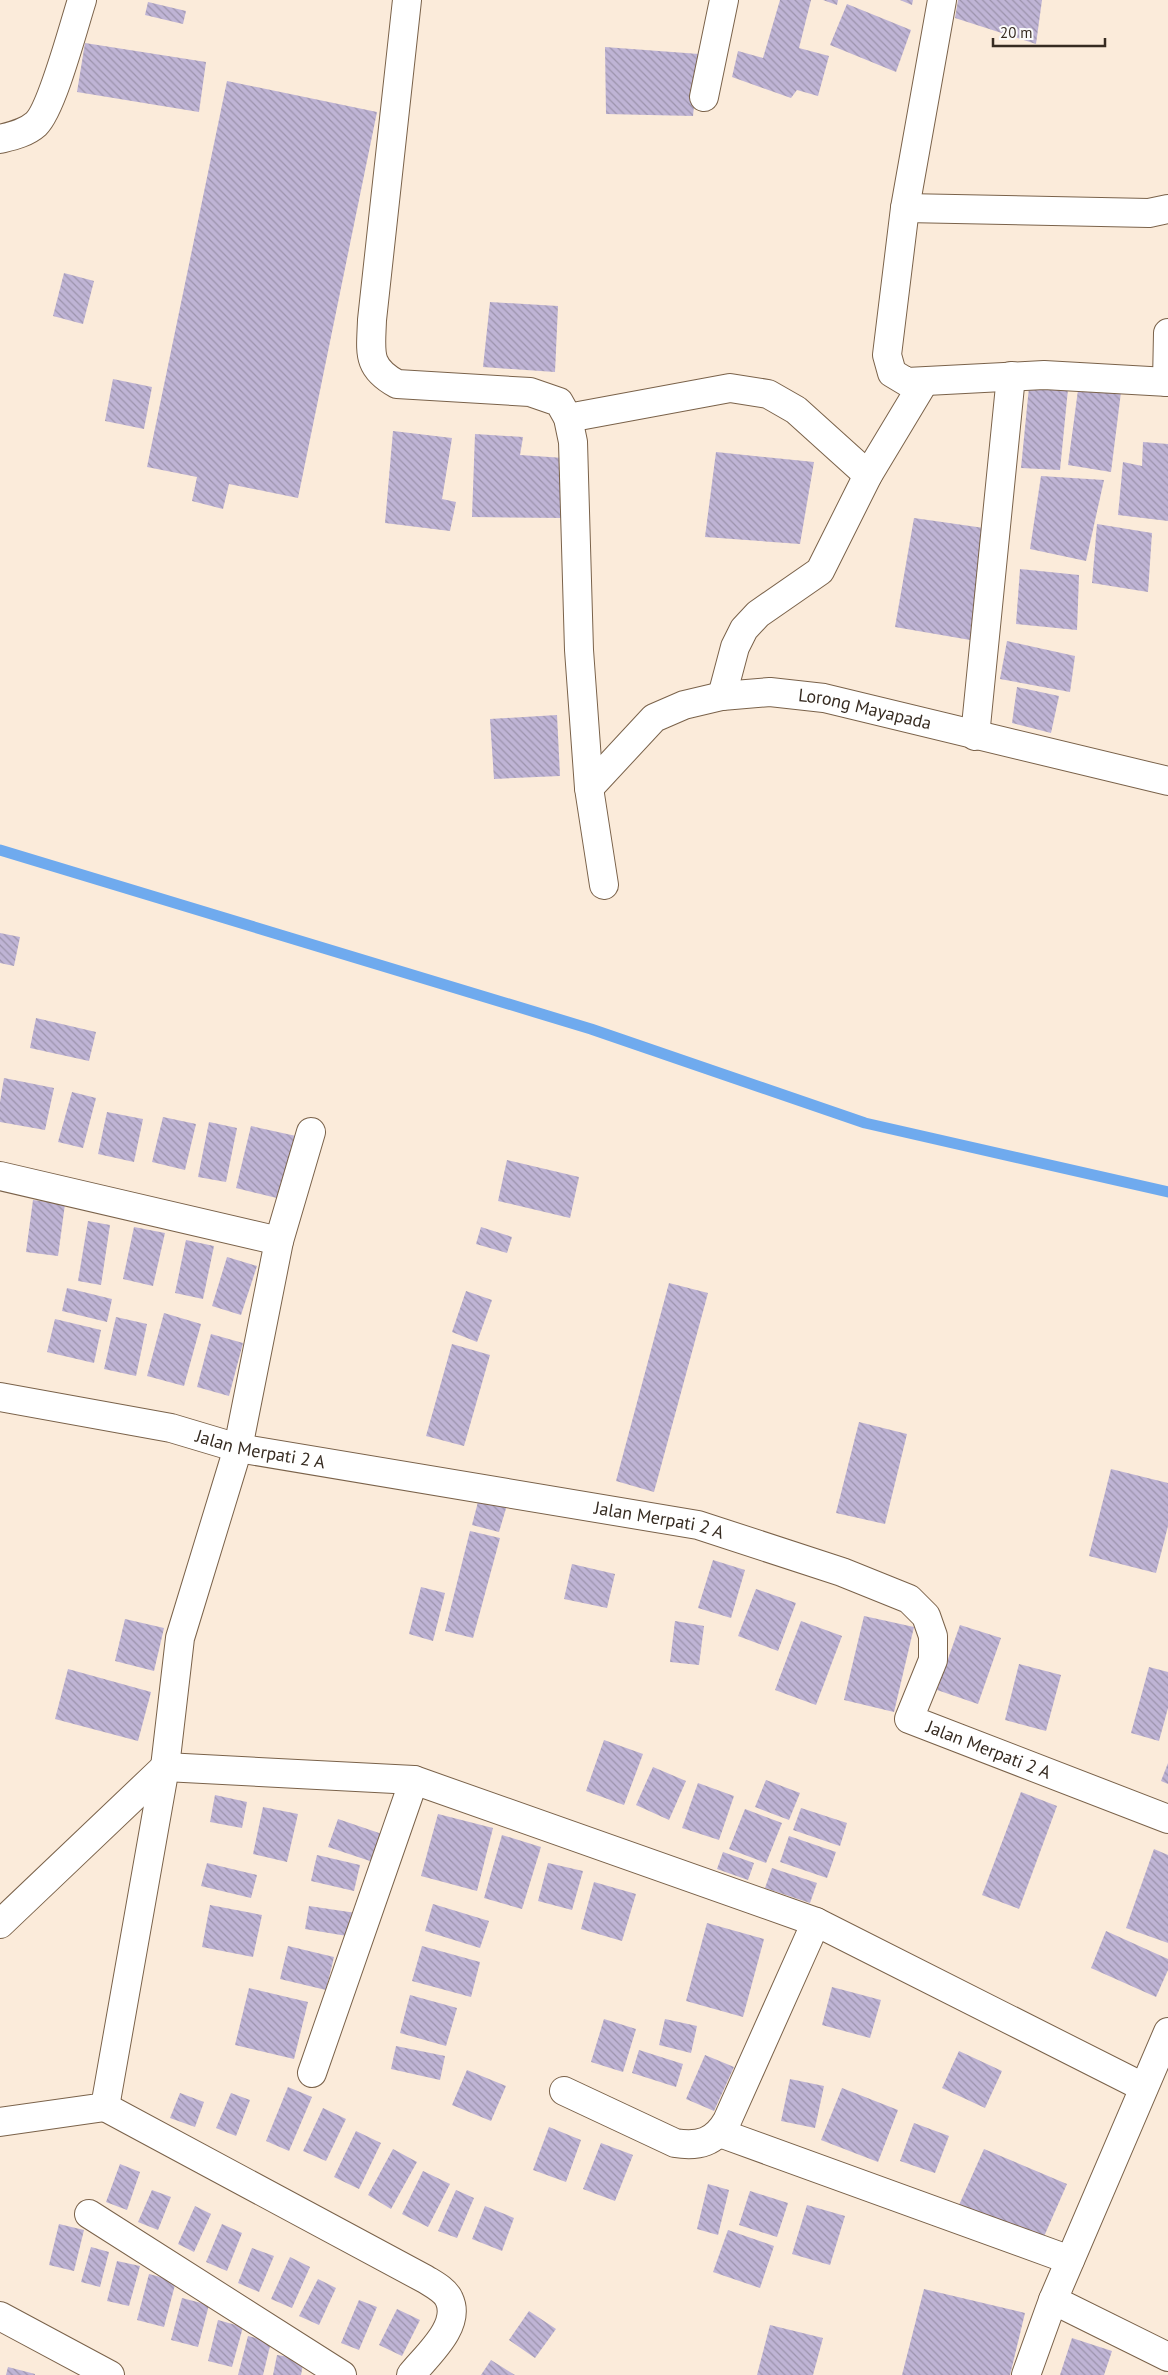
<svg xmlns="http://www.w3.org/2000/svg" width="1168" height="2375" font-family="'PT Sans',sans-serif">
<defs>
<pattern id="building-back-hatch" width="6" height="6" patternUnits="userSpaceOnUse" patternTransform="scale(1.25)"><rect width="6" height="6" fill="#bfb4d5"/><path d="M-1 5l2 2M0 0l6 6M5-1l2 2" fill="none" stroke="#9c93ac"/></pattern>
</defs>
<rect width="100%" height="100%" fill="#fbebda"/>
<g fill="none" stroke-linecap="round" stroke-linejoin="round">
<polyline stroke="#6faaee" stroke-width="11" points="0,850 591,1029 865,1123 1168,1192"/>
</g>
<g fill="url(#building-back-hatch)">
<polygon points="780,0 811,0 799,48 829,56 818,96 797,90 791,98 732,77 738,51 763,58"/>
<polygon points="823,0 838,0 837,5"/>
<polygon points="900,0 913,0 912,5"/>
<polygon points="958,0 1042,0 1036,44 955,18"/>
<polygon points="148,2 186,11 183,24 145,15"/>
<polygon points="847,4 911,30 896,72 830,45"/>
<polygon points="85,43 206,62 199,112 77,92"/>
<polygon points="605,47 699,54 693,116 606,114"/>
<polygon points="227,81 377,112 298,498 229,484 223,509 192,501 197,477 147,467"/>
<polygon points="64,273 94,281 83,324 53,316"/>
<polygon points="490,302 558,306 555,372 483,367"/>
<polygon points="113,379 152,387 144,429 105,421"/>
<polygon points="1029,387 1068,389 1060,470 1021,468"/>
<polygon points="1078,390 1121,392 1111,472 1068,465"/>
<polygon points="393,431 452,438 442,499 456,502 450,531 385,523"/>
<polygon points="475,434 523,437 520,455 564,458 563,518 472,517"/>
<polygon points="1143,442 1168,444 1168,521 1118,515 1123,462 1142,466"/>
<polygon points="716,452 814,462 800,544 705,537"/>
<polygon points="1041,476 1104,480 1086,561 1030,549"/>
<polygon points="914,518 991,529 976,641 895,627"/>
<polygon points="1097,524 1152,533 1148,592 1092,583"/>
<polygon points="1020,569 1079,575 1077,630 1016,624"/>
<polygon points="1007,641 1075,656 1070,692 1000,679"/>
<polygon points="1017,687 1059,696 1051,733 1012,723"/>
<polygon points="557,715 560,776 494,779 490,719"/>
<polygon points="0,933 20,937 14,966 0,963"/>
<polygon points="36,1018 96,1032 89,1061 30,1048"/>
<polygon points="4,1078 54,1088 45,1130 0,1122 0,1102"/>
<polygon points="72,1092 96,1098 83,1148 58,1142"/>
<polygon points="107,1112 143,1119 134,1162 98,1154"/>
<polygon points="163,1117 196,1124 185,1170 152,1162"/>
<polygon points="209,1122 237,1128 226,1182 198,1177"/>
<polygon points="251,1126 296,1136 281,1199 236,1188"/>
<polygon points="507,1160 579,1177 570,1218 498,1201"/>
<polygon points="33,1200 65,1204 58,1256 26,1252"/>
<polygon points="88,1221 110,1225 101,1285 78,1281"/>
<polygon points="134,1227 165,1233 153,1286 123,1279"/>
<polygon points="481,1227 512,1237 507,1253 476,1244"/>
<polygon points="186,1240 214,1246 203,1299 175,1293"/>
<polygon points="227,1257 257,1266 241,1315 212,1306"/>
<polygon points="669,1283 708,1293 654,1492 616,1481"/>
<polygon points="67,1288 112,1299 107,1322 62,1311"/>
<polygon points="466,1291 492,1300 477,1342 452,1332"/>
<polygon points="164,1313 201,1324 184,1386 147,1376"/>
<polygon points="116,1317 147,1324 136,1376 104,1369"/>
<polygon points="55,1319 101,1330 94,1363 47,1352"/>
<polygon points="211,1334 243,1343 229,1396 197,1387"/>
<polygon points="452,1344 490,1355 464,1446 426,1436"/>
<polygon points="859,1422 907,1434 885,1524 836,1513"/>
<polygon points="1111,1469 1168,1483 1168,1526 1156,1573 1089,1556"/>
<polygon points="479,1498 507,1505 499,1532 472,1525"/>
<polygon points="470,1531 500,1538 473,1638 445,1631"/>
<polygon points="713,1560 745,1570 731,1618 698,1608"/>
<polygon points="572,1564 615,1574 607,1608 564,1599"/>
<polygon points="421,1587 445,1593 433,1641 409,1634"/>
<polygon points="756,1589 796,1603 778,1651 738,1636"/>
<polygon points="864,1616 914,1627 894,1712 844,1700"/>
<polygon points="125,1619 164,1628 154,1671 115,1661"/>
<polygon points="675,1621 704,1626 699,1665 670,1662"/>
<polygon points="801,1621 842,1636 816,1705 775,1690"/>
<polygon points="960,1625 1001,1638 978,1704 937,1690"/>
<polygon points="1019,1664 1061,1675 1046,1731 1005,1720"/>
<polygon points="1149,1667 1168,1672 1168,1708 1159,1741 1131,1733"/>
<polygon points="68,1669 151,1692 138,1741 55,1719"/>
<polygon points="604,1740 643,1754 624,1805 586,1791"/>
<polygon points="1168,1763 1168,1784 1161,1781"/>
<polygon points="653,1767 686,1781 669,1820 636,1805"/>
<polygon points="766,1780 800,1793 789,1820 755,1807"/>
<polygon points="698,1783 734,1796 719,1840 682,1828"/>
<polygon points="1021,1792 1057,1806 1019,1909 982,1895"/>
<polygon points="215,1795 247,1802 242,1828 210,1822"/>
<polygon points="263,1807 298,1814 287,1862 253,1854"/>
<polygon points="801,1808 847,1823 840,1846 793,1830"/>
<polygon points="745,1809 782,1823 766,1863 729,1849"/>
<polygon points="438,1814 493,1828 477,1891 421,1876"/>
<polygon points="338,1819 385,1835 376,1863 328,1847"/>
<polygon points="502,1835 541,1847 522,1909 484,1898"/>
<polygon points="789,1836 836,1852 827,1878 780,1862"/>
<polygon points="1154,1849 1168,1855 1168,1943 1126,1928"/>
<polygon points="723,1852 754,1863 748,1880 717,1869"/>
<polygon points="317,1855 360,1865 354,1891 311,1881"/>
<polygon points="207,1863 257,1875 251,1898 201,1886"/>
<polygon points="548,1863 583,1871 572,1910 538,1901"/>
<polygon points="772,1868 817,1883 810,1903 765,1888"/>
<polygon points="594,1882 636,1894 622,1941 581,1929"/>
<polygon points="433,1904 489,1921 480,1948 425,1931"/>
<polygon points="210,1905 262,1915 253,1957 202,1947"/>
<polygon points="309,1906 356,1913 353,1937 305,1929"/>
<polygon points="707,1923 764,1939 743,2017 686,2001"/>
<polygon points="1106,1931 1168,1959 1168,1970 1156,1997 1091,1968"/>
<polygon points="288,1946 334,1957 326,1990 280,1979"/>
<polygon points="422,1946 480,1962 471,1997 412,1981"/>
<polygon points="832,1987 881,2000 870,2038 822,2025"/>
<polygon points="249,1988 308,2002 294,2059 235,2045"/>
<polygon points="410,1995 457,2008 446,2046 400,2033"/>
<polygon points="604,2019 636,2029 623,2072 591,2062"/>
<polygon points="665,2019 697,2026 691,2053 659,2045"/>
<polygon points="396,2046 445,2056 440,2080 391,2069"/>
<polygon points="639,2050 683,2064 676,2087 632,2073"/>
<polygon points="959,2051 1002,2071 985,2108 942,2088"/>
<polygon points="705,2055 734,2067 714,2111 686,2099"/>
<polygon points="467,2070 506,2086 491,2121 452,2105"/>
<polygon points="790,2079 824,2086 815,2128 781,2121"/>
<polygon points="288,2087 312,2097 289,2151 266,2141"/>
<polygon points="842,2088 898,2110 878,2162 821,2140"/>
<polygon points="180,2093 204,2102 195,2127 170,2118"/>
<polygon points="231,2093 250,2100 236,2136 216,2128"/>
<polygon points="323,2108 346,2119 326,2161 303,2151"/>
<polygon points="914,2123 949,2136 935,2173 900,2161"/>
<polygon points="549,2127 581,2140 566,2182 533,2170"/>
<polygon points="356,2131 381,2143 359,2189 334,2177"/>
<polygon points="601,2143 633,2155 615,2201 583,2189"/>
<polygon points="393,2149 417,2162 391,2209 368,2195"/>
<polygon points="984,2149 1067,2184 1042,2241 959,2205"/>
<polygon points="120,2164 140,2172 127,2210 106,2202"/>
<polygon points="423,2171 450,2184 428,2227 402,2214"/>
<polygon points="708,2184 729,2190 718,2235 697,2229"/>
<polygon points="152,2190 171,2197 158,2230 138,2222"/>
<polygon points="456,2190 474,2198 457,2238 438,2231"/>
<polygon points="750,2191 788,2203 777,2237 739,2225"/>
<polygon points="807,2205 845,2216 830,2265 792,2254"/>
<polygon points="195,2206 211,2214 194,2252 178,2244"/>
<polygon points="485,2206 514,2218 502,2251 472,2239"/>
<polygon points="59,2224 84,2230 74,2271 49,2265"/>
<polygon points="222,2224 242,2233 227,2271 206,2262"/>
<polygon points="728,2230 774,2246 760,2288 713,2272"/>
<polygon points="91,2247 109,2252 100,2287 81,2282"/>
<polygon points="252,2248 274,2256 259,2292 238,2283"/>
<polygon points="290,2257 310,2267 292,2308 271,2299"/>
<polygon points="117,2261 140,2266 129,2306 107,2301"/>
<polygon points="149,2274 176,2281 164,2327 137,2320"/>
<polygon points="318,2279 336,2288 319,2325 299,2316"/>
<polygon points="924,2289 1025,2313 1010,2375 902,2375"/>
<polygon points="182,2298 209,2305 198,2347 171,2340"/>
<polygon points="359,2300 377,2307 359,2350 341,2343"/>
<polygon points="397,2309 420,2320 402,2356 379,2345"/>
<polygon points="529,2311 556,2329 535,2358 509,2340"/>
<polygon points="218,2320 243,2327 232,2367 208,2361"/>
<polygon points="770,2325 823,2338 813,2375 757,2375"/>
<polygon points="248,2336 271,2342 263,2375 238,2375"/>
<polygon points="1072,2338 1112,2351 1104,2375 1060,2375"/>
<polygon points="277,2355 304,2359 301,2375 273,2375"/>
<polygon points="491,2360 515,2375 481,2375"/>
<polygon points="8,2367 35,2374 35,2375 6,2375"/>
</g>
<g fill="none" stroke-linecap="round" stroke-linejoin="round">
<defs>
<g id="minor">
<path d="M407,0L372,320C371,352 366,367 397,384L530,392L559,402L568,418L573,442L579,650L589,788L604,885"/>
<polyline points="942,0 905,208 887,355 892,373 907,382 1044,375 1168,382"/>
<polyline points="704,97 724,0"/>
<path d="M0,139C12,136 26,133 36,124C52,109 74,25 82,0"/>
<polyline points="905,208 1149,213 1168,209"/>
<polyline points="1167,382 1168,333"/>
<polyline points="568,418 730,388 768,394 796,410 868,475"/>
<polyline points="722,696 735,647 744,629 758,614 820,571 868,475 924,382"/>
<polyline points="975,736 1011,376"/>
<path id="s1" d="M589,788L654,718L684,705L722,696L770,692L824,698L1168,781"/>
<polyline points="0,1176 279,1241"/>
<path id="s2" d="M0,1397L171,1428L238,1448L698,1525L842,1572L909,1599L926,1616L933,1636V1660L909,1719L1168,1819"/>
<polyline points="0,1924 165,1767 414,1780 816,1922 1143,2087"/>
<polyline points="1168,2032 1053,2300 1168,2357"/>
<polyline points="312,2073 414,1780"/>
<path d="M564,2091L675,2143C699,2147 715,2142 727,2121L816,1922"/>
<path d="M105,2107L425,2279C433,2284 445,2290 449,2299C462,2326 426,2356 411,2375"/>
<polyline points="0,2122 105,2107 165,1767 180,1638 238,1448 279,1241 311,1132"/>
<polyline points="720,2133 1070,2260"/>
<polyline points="89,2214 342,2375"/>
<polyline points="0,2316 110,2375"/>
<polyline points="1026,2375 1053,2300"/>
</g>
</defs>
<use href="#minor" stroke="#7a624a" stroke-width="30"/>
<use href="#minor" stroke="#fff" stroke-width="28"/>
</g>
<g text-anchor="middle" stroke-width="4.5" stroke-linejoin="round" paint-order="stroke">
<g font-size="18" fill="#362b21" stroke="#fbfbfb">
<text dy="6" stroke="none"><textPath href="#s1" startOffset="312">Lorong Mayapada</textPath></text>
<text dy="6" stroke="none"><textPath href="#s2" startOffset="266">Jalan Merpati 2 A</textPath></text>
<text dy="6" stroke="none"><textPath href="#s2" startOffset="671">Jalan Merpati 2 A</textPath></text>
<text dy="6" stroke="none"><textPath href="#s2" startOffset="1152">Jalan Merpati 2 A</textPath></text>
</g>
</g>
<path d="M993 38v8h112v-8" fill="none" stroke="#362b21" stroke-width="2.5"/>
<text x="1000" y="38" font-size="15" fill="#362b21" stroke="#fbfbfb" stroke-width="4" paint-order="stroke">20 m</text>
</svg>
